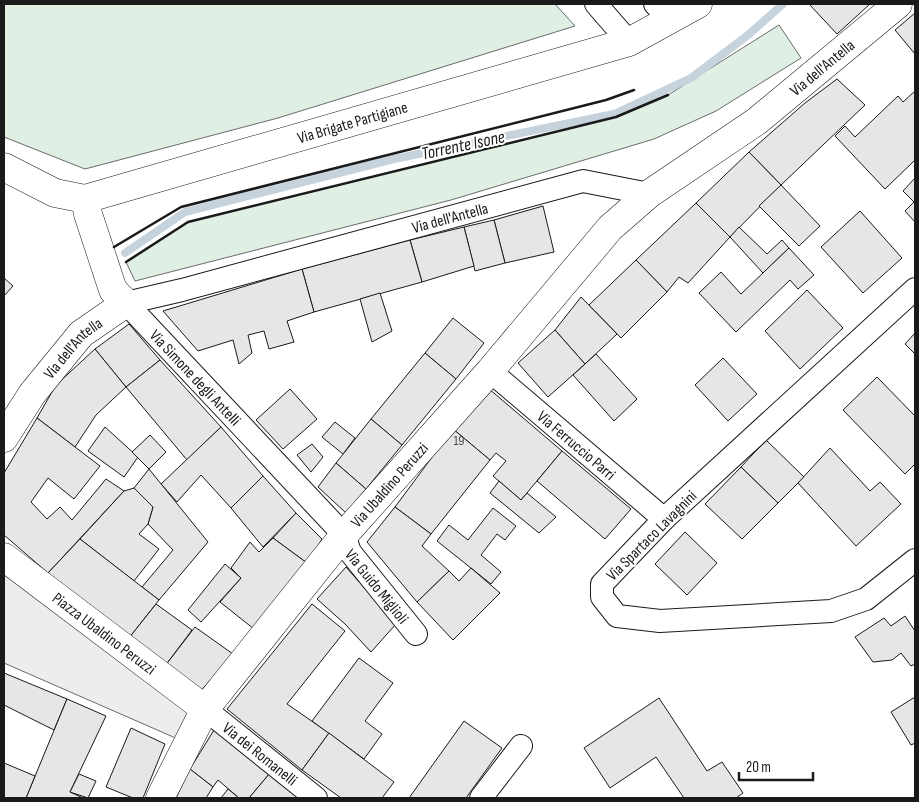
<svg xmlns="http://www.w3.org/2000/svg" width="919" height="802" font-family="'Sofia Sans Condensed',sans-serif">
<rect width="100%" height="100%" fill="#fff"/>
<g fill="#e0efe3" stroke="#6a6a6a">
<polygon points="4,4 555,4 575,26 278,118 85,169 4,137"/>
<polygon points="779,25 801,58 716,111 654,139 451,200 135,281 126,262 188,222 616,117 668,95"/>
</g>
<polygon fill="#ededed" stroke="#6a6a6a" points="4,557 205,709 187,743 4,663"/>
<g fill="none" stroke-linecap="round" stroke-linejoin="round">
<polyline stroke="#c6d2dc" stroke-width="8" points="125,253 185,212 394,159 614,114 691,78 748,35 783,4"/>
</g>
<g fill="#e6e6e6" stroke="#1a1a1a">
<polygon points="809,4 870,4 837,34"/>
<polygon points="915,13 915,54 895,30"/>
<polygon points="837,79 865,105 781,185 749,152 805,103"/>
<polygon points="915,91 915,160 885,189 835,136 845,126 855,137 898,96 903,102"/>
<polygon points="749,152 781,185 730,237 696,203"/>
<polygon points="915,178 915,222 905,211 914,202 903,191"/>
<polygon points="781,185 820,226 799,246 759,206"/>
<polygon points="696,203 730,237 688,283 679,277 667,292 636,260"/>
<polygon points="543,206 554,252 505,263 494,220"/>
<polygon points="860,211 902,258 863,293 821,247"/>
<polygon points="494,220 505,263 475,271 464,227"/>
<polygon points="464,227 474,266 422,282 410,240"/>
<polygon points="739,227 767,254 782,240 789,248 763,273 730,237"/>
<polygon points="410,240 422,282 314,312 302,269"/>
<polygon points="789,248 814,275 798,289 790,280 736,332 699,293 721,272 741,294"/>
<polygon points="636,260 667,292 621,338 589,305"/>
<polygon points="302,269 314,312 287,321 294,342 269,349 264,331 248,335 252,353 239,364 233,340 198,351 163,311"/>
<polygon points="4,278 13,286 4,296"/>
<polygon points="807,290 843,328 800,369 765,331"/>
<polygon points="380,293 392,331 372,342 360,299"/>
<polygon points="581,297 617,334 585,364 555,330"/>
<polygon points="453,318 484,343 456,379 425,353"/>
<polygon points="129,324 160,360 126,387 95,349"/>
<polygon points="555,330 585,364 548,397 518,363"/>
<polygon points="915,333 915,354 905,344"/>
<polygon points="95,349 126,387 96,415 75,447 37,418 56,385"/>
<polygon points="425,353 456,379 402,445 371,419"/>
<polygon points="596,354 637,399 614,421 573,375"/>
<polygon points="723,358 757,394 728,421 695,385"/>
<polygon points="160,360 221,427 187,460 126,387"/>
<polygon points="877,377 915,416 915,464 905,474 843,410"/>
<polygon points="488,388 562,451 521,500 493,476 506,461 496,453 490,460 453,429"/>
<polygon points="290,389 317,419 283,449 256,420"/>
<polygon points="37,418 100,466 74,499 48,478 31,502 47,519 60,507 72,520 106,479 124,491 48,573 4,535 4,473"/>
<polygon points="371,419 402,445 366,489 336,463"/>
<polygon points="335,422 355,438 343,454 322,437"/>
<polygon points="105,427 138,457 124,477 88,451"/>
<polygon points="221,427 263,476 231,508 201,475 177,502 161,484"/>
<polygon points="453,429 490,460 431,534 395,507"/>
<polygon points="150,435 166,452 149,469 132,452"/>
<polygon points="766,440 804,477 778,503 741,467"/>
<polygon points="312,444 323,457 311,472 297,455"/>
<polygon points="830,448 870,491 880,482 901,504 856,546 798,483"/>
<polygon points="562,451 631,509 605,539 537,481"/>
<polygon points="336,463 366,489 346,513 318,487"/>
<polygon points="741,467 778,503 742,539 705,504"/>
<polygon points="149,469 208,542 159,600 142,587 173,550 148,524 153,507 134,488"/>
<polygon points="263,476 296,513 263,547 231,508"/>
<polygon points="499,481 521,500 527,493 556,517 539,533 490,493"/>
<polygon points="134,488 153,507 148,524 139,534 159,549 134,581 80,539 124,491"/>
<polygon points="395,507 431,534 422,546 449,571 417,602 367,542"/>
<polygon points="493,508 516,526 505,540 497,534 481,555 501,572 491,584 437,541 449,525 468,540"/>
<polygon points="296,513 322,539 307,563 273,538"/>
<polygon points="685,532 717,563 687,595 655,564"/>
<polygon points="273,538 307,563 254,629 220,602 241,578 231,568 250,542 259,552"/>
<polygon points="80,539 159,600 129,638 48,573"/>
<polygon points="225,564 241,578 201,622 188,610"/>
<polygon points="346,567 396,624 371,652 345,624 317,599"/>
<polygon points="471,568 500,593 453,640 417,602 449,571 459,581"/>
<polygon points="156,604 192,630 165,666 129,638"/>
<polygon points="312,604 345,631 287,704 329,733 302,770 227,709"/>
<polygon points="905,616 915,631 915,664 911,666 901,653 892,660 873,662 855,637 884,618 891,626"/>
<polygon points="195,627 233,654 199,693 165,666"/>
<polygon points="359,658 393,683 365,721 382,734 364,759 312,721"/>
<polygon points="4,673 67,699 54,730 4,705"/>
<polygon points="915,697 915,743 911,745 891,712"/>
<polygon points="659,698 707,771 722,762 743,793 736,798 684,798 656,757 610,788 584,748"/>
<polygon points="67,699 106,716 70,792 83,798 26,798"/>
<polygon points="464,721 502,748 466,798 409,798"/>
<polygon points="131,728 165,744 143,798 133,798 106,787"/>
<polygon points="214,730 270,773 249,798 239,798 218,780 213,787 190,769"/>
<polygon points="329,733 394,782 382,798 341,798 302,770"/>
<polygon points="4,763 35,776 26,798 4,798"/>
<polygon points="190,769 213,787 206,798 176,798"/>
<polygon points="270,773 303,798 249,798"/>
<polygon points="79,774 96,781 88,798 70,792"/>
<polygon points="228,789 239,798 221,798"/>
</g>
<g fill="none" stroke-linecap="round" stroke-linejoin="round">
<defs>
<g id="minor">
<polyline points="596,4 629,42"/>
<polyline points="655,4 669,19"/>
<polyline points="915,289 664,519 602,584 602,597 617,616 660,621 831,611 866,599 915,560"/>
<path id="s1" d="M126,303L182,290L583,181L649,194"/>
<path id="s2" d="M126,303L344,535L350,552L416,634"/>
<path id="s3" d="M490,371L664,519"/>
<path id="s4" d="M205,709L316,798"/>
<polyline points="481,798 521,746"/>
</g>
<g id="tertiary">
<path id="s5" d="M4,167L55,193L85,199L629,42L698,4"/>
<path id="s6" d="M4,438L32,394L81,334L126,303L113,290L88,214L85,199"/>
<path id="s7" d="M4,557L205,709"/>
<path id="s8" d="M160,798L205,709L344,535L490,371L610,228L649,194L757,121L898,4"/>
</g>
</defs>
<use href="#minor" stroke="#1a1a1a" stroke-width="24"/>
<use href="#tertiary" stroke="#1a1a1a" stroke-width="29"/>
<use href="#minor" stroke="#fff" stroke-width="22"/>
<use href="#tertiary" stroke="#fff" stroke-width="28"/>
<g stroke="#1a1a1a" stroke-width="2.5">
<polyline points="114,247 181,207 606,100 634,90"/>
<polyline points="126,262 188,222 616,117 668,95"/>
</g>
</g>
<g text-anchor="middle" stroke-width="4" stroke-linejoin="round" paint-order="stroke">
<g font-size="14" fill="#4d4d4d">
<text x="459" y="445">19</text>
</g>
<g font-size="16" fill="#1a1a1a" stroke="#fff">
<text dy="6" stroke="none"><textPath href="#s8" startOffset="995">Via dell'Antella</textPath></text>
<text dy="6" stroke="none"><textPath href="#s5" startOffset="366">Via Brigate Partigiane</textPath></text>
<text dy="6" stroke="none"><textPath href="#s1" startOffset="335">Via dell'Antella</textPath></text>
<text dy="6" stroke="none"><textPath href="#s6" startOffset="114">Via dell'Antella</textPath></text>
<text dy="6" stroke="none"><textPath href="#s2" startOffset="102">Via Simone degli Antelli</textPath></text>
<text dy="6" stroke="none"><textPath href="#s3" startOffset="114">Via Ferruccio Parri</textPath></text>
<text dy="6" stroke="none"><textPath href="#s8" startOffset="390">Via Ubaldino Peruzzi</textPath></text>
<text transform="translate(651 535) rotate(-45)" y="6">Via Spartaco Lavagnini</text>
<text dy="6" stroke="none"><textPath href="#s2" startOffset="380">Via Guido Miglioli</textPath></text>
<text dy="6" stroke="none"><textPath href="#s7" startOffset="126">Piazza Ubaldino Peruzzi</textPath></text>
<text dy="6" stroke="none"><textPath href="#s4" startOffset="71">Via dei Romanelli</textPath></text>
</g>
<g font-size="18" font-style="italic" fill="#1a1a1a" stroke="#fff">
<text transform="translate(463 145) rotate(-12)" y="6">Torrente Isone</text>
</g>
</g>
<rect width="919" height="802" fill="none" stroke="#1a1a1a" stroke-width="10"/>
<path d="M739 772v8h74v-8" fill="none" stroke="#1a1a1a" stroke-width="2.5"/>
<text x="746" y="772" font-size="15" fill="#1a1a1a" stroke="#ffffff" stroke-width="4" paint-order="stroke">20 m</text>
</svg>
